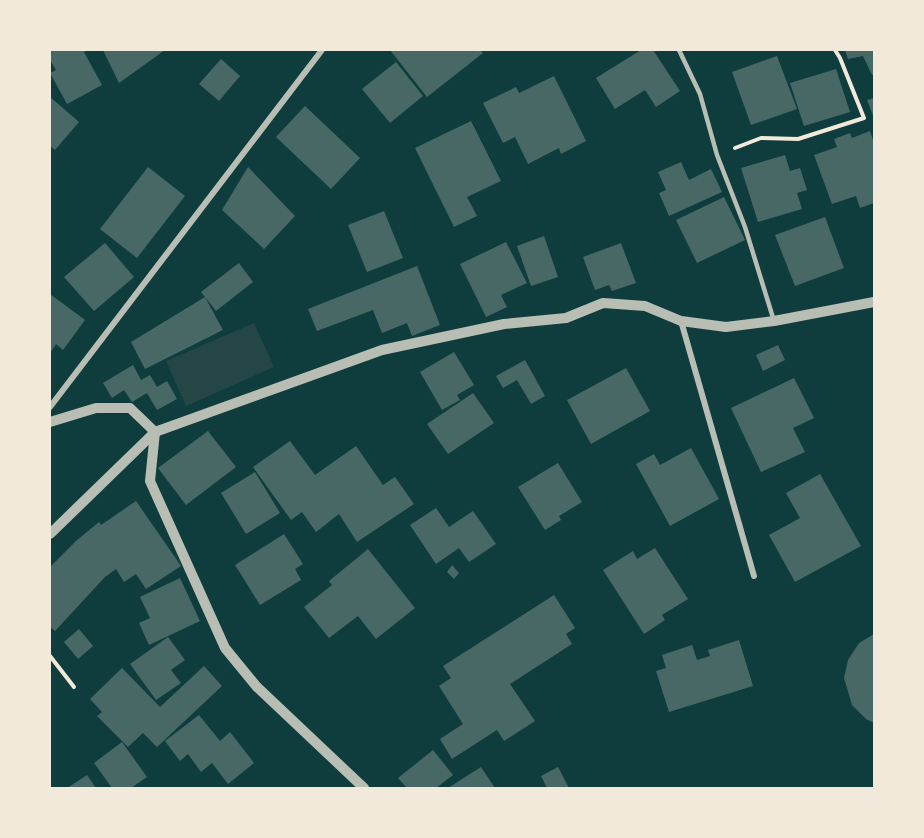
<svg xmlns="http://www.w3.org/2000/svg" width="924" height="838" font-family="'Open Sans',sans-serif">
<rect width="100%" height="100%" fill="#0f3d3e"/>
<polygon fill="#244646" points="254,323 274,367 186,406 166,361"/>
<g fill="#486865">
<polygon points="50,50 88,50 84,52 102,85 67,104 50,73 56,70 50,60"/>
<polygon points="103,50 165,50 119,83"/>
<polygon points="390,50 480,50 483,53 427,97"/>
<polygon points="641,50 653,50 680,91 656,107 645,90 615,109 596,78"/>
<polygon points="845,50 874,50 874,74 872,75 863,56 848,59"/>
<polygon points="777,56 797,109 751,125 732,72"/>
<polygon points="221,59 240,76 219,101 199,84"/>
<polygon points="396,62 423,96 390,123 362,89"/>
<polygon points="836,69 850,112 804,126 790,83"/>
<polygon points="554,76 586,141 561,154 559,148 528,164 515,137 503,143 483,103 516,87 519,93"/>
<polygon points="50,97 79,122 55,150 50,146"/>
<polygon points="874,98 874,118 867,100"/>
<polygon points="305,106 360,158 331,189 276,137"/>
<polygon points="471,121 501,181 467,197 477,216 454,227 415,148"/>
<polygon points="870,131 874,143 874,203 860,208 856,196 832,204 814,155 837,147 834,139 850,133 852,138"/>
<polygon points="785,155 790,171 800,168 807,190 797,193 802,209 758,222 741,168"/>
<polygon points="681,162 689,180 711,169 722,192 669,216 659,193 666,190 658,172"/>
<polygon points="148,167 185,196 137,258 100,229"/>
<polygon points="248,167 295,216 264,249 222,210"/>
<polygon points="724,197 745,240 697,263 676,220"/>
<polygon points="384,211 403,258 367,272 348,225"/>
<polygon points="825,217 844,268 795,286 775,235"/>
<polygon points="544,236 558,277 531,286 517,246"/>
<polygon points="506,242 527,283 501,295 507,307 486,317 460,264"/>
<polygon points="105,243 134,277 94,311 64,277"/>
<polygon points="621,243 636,283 612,291 609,285 595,290 583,257"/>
<polygon points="239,263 253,282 216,311 205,297 223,330 145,369 131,342 205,297 201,292"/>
<polygon points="417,266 440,325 412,336 407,323 382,333 373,310 317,331 308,309"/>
<polygon points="50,294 85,320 63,350 56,344 50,353"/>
<polygon points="778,345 785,360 763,371 756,355"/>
<polygon points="454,352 474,385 457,395 460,400 442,410 420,372"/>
<polygon points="525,360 545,396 531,404 517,380 503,388 496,376"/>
<polygon points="133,365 141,380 150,375 157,387 167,381 177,399 157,410 147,393 132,402 124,390 112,398 103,383"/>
<polygon points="626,368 650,411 591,444 567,400"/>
<polygon points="794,378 814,418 793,428 805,452 761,472 731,408"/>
<polygon points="473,393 494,423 448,454 427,424"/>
<polygon points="208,431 236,467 186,505 158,468"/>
<polygon points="290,441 315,475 356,446 383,485 395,477 414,504 357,542 339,514 316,532 302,512 291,520 253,467"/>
<polygon points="691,448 719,499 670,526 636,464 654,454 660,465"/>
<polygon points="558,463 582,502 559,516 561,520 545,530 518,487"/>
<polygon points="255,472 280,513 246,534 221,493"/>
<polygon points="820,474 861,546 795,582 769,535 800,518 786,493"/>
<polygon points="136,501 181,566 146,589 136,574 124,582 116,569 105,577 55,631 50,627 50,567 76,541 99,522 101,525"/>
<polygon points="436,508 449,527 473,511 496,544 469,562 459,548 436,564 410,525"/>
<polygon points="284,534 303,564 295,569 301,580 260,605 235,565"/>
<polygon points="655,548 688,599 662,615 665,620 644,634 603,570 633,551 637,559"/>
<polygon points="368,549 415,608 376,639 358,616 329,638 304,607 332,585 329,581"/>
<polygon points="452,565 459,573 454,579 447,572"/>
<polygon points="180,578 200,621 149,645 139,623 150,618 140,597"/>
<polygon points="554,595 575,628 566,634 572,644 510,684 535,721 504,741 497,730 452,759 440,739 463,724 439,686 451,678 443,666"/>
<polygon points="79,629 93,646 78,659 64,642"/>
<polygon points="874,634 874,723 866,719 852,705 844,678 848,660 859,643"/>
<polygon points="168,637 185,660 171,670 181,683 156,700 130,664"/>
<polygon points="739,640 753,686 669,712 656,671 666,668 662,655 692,645 697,660 710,656 708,650"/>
<polygon points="204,666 222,686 157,747 143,733 128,747 97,716 102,712 90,699 122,668 160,707"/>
<polygon points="199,715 220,741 230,732 254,763 228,784 212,763 201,772 188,754 180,761 165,741"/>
<polygon points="122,742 147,777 131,788 112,788 94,763"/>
<polygon points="433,750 453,775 436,788 407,788 398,778"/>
<polygon points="481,767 495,788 448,788"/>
<polygon points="558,767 569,788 547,788 541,776"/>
<polygon points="87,775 96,788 67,788"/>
</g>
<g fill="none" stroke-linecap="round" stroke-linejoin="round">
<g stroke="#f1e9da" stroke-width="4">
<polyline points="735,148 761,138 798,139 864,118 840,58 835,50"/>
<polyline points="50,656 74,687"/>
</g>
<polyline stroke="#b8beb3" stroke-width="4.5" points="679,50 700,94 717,155 745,227 774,321"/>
<g stroke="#b8beb3" stroke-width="6">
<polyline points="681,321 754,576"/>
<polyline points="50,407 322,50"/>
</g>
<g stroke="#b8beb3" stroke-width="10">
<polyline points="50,422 96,408 130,408 155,432"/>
<polyline points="155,432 150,481 225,648 257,687 364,788"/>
<polyline points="50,534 155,432 382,350 504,324 566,318 603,303 645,306 681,321 726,327 774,321 874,302"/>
</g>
</g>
<rect width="924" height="838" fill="none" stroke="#f1e9da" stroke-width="102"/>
</svg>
